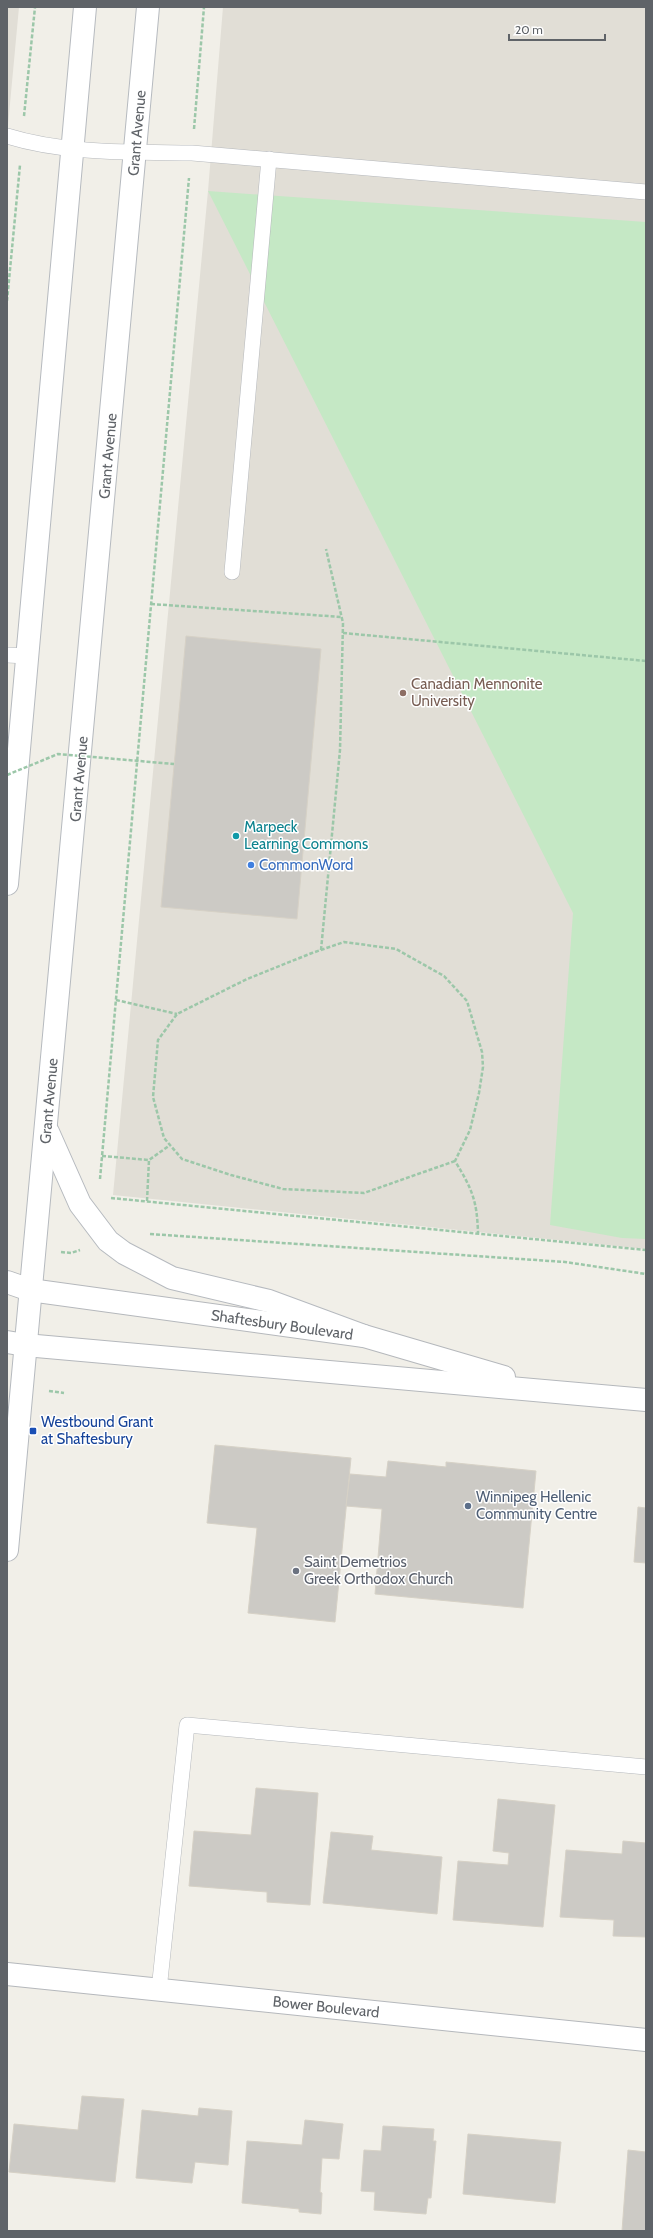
<svg xmlns="http://www.w3.org/2000/svg" width="653" height="2238" font-family="Cabin,sans-serif">
<rect width="100%" height="100%" fill="#f1efe8"/>
<g fill="#e1ded6">
<polygon points="7,7 19,7 7,136"/>
<polygon points="223,7 646,7 646,1249 113,1195 208,191"/>
</g>
<polygon fill="#c5e8c5" points="208,191 646,222 646,1239 622,1238 550,1225 573,913"/>
<g fill="#cccac5" stroke="#d6d1c6">
<polygon points="186,636 321,649 297,919 161,907"/>
<polygon points="215,1445 351,1458 335,1622 248,1613 257,1528 207,1523"/>
<polygon points="388,1461 446,1467 446,1462 536,1471 523,1608 375,1594 382,1509 346,1506 350,1474 386,1477"/>
<polygon points="638,1507 646,1508 646,1563 634,1562"/>
<polygon points="256,1788 318,1793 310,1905 267,1902 267,1892 189,1886 194,1831 251,1835"/>
<polygon points="498,1799 555,1805 543,1927 453,1920 458,1861 508,1865 509,1853 493,1851"/>
<polygon points="331,1832 373,1836 371,1850 442,1857 437,1914 323,1903"/>
<polygon points="623,1841 646,1843 646,1937 613,1936 614,1920 560,1917 566,1850 622,1854"/>
<polygon points="82,2096 124,2099 115,2182 9,2172 14,2124 78,2130"/>
<polygon points="199,2108 232,2111 228,2165 195,2162 192,2183 136,2178 142,2110 198,2116"/>
<polygon points="305,2120 343,2124 339,2159 322,2158 320,2192 322,2193 321,2214 299,2212 299,2209 242,2203 247,2141 302,2145"/>
<polygon points="383,2126 434,2129 433,2141 436,2141 431,2198 428,2198 426,2214 374,2210 375,2192 361,2191 364,2150 381,2151"/>
<polygon points="468,2134 561,2142 555,2203 463,2194"/>
<polygon points="628,2150 646,2152 646,2231 622,2231"/>
</g>
<g fill="none" stroke-linecap="round" stroke-linejoin="round">
<defs>
<g id="service">
<path d="M7,136C65,154 131,152 192,153L646,192"/>
<polyline points="232,572 269,159"/>
<polyline points="7,655 27,656"/>
<polyline points="159,1990 187,1725 646,1767"/>
</g>
<polyline id="minor" points="7,1974 646,2040"/>
<g id="tertiary">
<polyline points="7,1282 30,1290 364,1336 504,1377"/>
<polyline points="7,1342 25,1345 646,1400"/>
</g>
<g id="secondary">
<polyline points="7,884 85,7"/>
<polyline points="48,1132 80,1204 108,1241 124,1253 172,1278 269,1301 364,1336"/>
<polyline points="7,1550 148,7"/>
</g>
</defs>
<use href="#service" stroke="#b5b8bc" stroke-width="16"/>
<use href="#minor" stroke="#b5b8bc" stroke-width="24"/>
<use href="#tertiary" stroke="#b5b8bc" stroke-width="24"/>
<use href="#secondary" stroke="#b6babf" stroke-width="24"/>
<g stroke="#9cc7a9" stroke-width="2.5" stroke-dasharray="4 2" stroke-linecap="butt">
<polyline points="24,116 35,7"/>
<polyline points="194,129 204,7"/>
<polyline points="7,301 20,165"/>
<polyline points="151,604 342,617"/>
<polyline points="343,633 646,661"/>
<polyline points="321,950 340,750 343,623 326,549"/>
<polyline points="116,1000 177,1014"/>
<polyline points="102,1156 149,1160"/>
<path d="M455,1161L364,1193L283,1189L231,1175L182,1159L164,1138L153,1097L158,1040L177,1014L247,979L312,953L344,942L396,949L444,976L467,1001L482,1052L483,1067L479,1093L470,1130L455,1161C472,1189 477,1200 478,1233"/>
<polyline points="100,1179 189,178"/>
<polyline points="111,1198 646,1250"/>
<polyline points="147,1201 149,1160 170,1145"/>
<polyline points="150,1234 565,1262 646,1274"/>
<polyline points="61,1252 71,1253 80,1250"/>
<polyline points="49,1391 64,1393"/>
</g>
<use href="#service" stroke="#fff" stroke-width="15"/>
<use href="#minor" stroke="#fff" stroke-width="22"/>
<use href="#tertiary" stroke="#fff" stroke-width="22"/>
<use href="#secondary" stroke="#fff" stroke-width="22"/>
<polyline stroke="#9cc7a9" stroke-width="2.5" stroke-dasharray="4 2" stroke-linecap="butt" points="7,775 58,754 174,764"/>
</g>
<circle fill="#8d6e63" stroke="#fff" stroke-width="1.5" cx="403" cy="693" r="4"/>
<circle fill="#0f9aa8" stroke="#fff" stroke-width="1.5" cx="236" cy="836" r="4"/>
<circle fill="#3f7fe0" stroke="#fff" stroke-width="1.5" cx="251" cy="865" r="4"/>
<rect fill="#1a4fb4" stroke="#fff" stroke-width="1.5" x="29" y="1427" width="8" height="8" rx="2"/>
<circle fill="#5c6f8a" stroke="#fff" stroke-width="1.5" cx="468" cy="1506" r="4"/>
<circle fill="#6b7280" stroke="#fff" stroke-width="1.5" cx="296" cy="1571" r="4"/>
<g text-anchor="middle" stroke-width="3" stroke-linejoin="round" paint-order="stroke">
<g font-size="15" fill="#5f6368" stroke="#fff">
<text transform="translate(137 133) rotate(-85)" y="5">Grant Avenue</text>
<text transform="translate(108 456) rotate(-85)" y="5">Grant Avenue</text>
<text transform="translate(79 779) rotate(-85)" y="5">Grant Avenue</text>
<text transform="translate(49 1101) rotate(-85)" y="5">Grant Avenue</text>
<text transform="translate(282 1325) rotate(8)" y="5">Shaftesbury Boulevard</text>
<text transform="translate(326 2007) rotate(6)" y="5">Bower Boulevard</text>
</g>
<g font-size="15" fill="#785e54" stroke="#fff" text-anchor="start">
<text x="411" y="689">Canadian Mennonite<tspan x="411" dy="17">University</tspan></text>
</g>
<g font-size="15" fill="#0d838f" stroke="#fff" text-anchor="start">
<text x="244" y="832">Marpeck<tspan x="244" dy="17">Learning Commons</tspan></text>
</g>
<g font-size="15" fill="#366cbe" stroke="#fff" text-anchor="start">
<text x="259" y="870">CommonWord</text>
</g>
<g font-size="15" fill="#164399" stroke="#fff" text-anchor="start">
<text x="41" y="1427">Westbound Grant<tspan x="41" dy="17">at Shaftesbury</tspan></text>
</g>
<g font-size="15" fill="#4e5e75" stroke="#fff" text-anchor="start">
<text x="476" y="1502">Winnipeg Hellenic<tspan x="476" dy="17">Community Centre</tspan></text>
</g>
<g font-size="15" fill="#5b616d" stroke="#fff" text-anchor="start">
<text x="304" y="1567">Saint Demetrios<tspan x="304" dy="17">Greek Orthodox Church</tspan></text>
</g>
</g>
<rect width="653" height="2238" fill="none" stroke="#5f6368" stroke-width="16"/>
<path d="M509 34v6h96v-6" fill="none" stroke="#5f6368" stroke-width="2"/>
<text x="515" y="34" font-size="12" fill="#5f6368" stroke="#ffffff" stroke-width="3" paint-order="stroke">20 m</text>
</svg>
